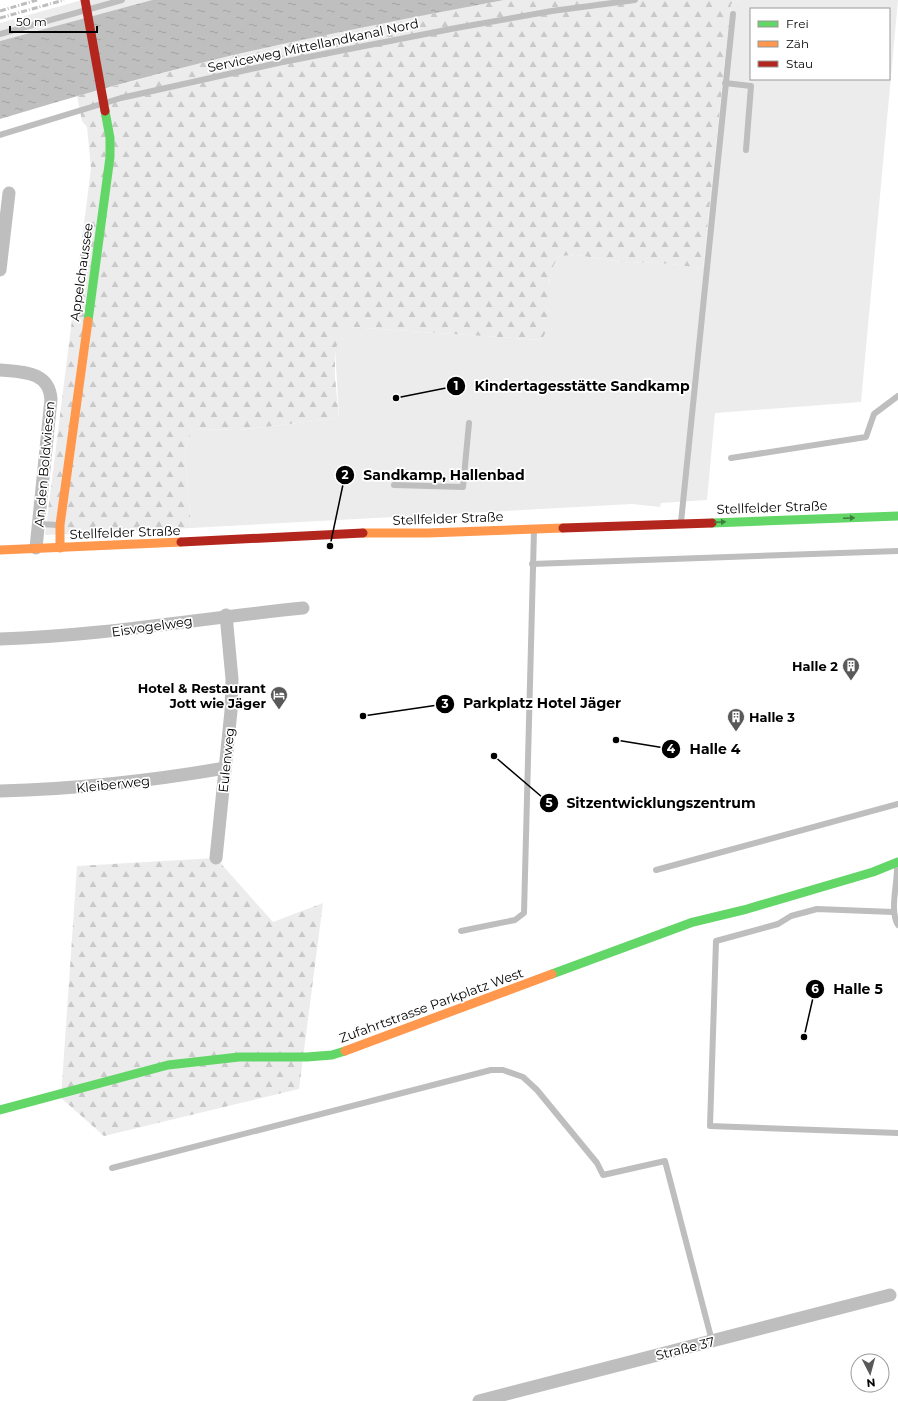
<svg xmlns="http://www.w3.org/2000/svg" width="898" height="1401" font-family="Montserrat,sans-serif">
<defs>
<pattern id="forest-firs" width="22" height="20" patternUnits="userSpaceOnUse"><rect width="22" height="20" fill="#ececec"/><path d="M5 1l3.5 6h-7zM16 11l3.5 6h-7z" fill="#c9c9c9"/></pattern>
<pattern id="water-ripples" width="26" height="14" patternUnits="userSpaceOnUse"><rect width="26" height="14" fill="#bfbfbf"/><path d="M2 4q2-2 4 0t4 0M15 11q2-2 4 0t4 0" fill="none" stroke="#a2a2a2"/></pattern>
</defs>
<rect width="100%" height="100%" fill="#fff"/>
<g fill="#ececec" fill-rule="evenodd">
<polygon points="82,0 152,0 0,41 0,23"/>
<path d="M740,0H898L861,402L715,413L707,500L661,503L660,507L632,504L191,528L185,451L192,429L239,430L339,418L335,348L348,327L542,340L552,264L560,256L576,255L622,262L660,263L703,268L731,4ZM751,9H889V79H751Z"/>
</g>
<g fill="url(#forest-firs)">
<path d="M504,0H740L731,4L703,268L660,263L622,262L576,255L560,256C543,274 552,301 549,323C548,328 544,335 542,340L348,327L335,349V377L339,418L239,430L192,429L185,451L191,528L45,535L91,168L87,127L82,121L77,96L205,62L336,32Z"/>
<polygon points="216,858 273,922 323,903 299,1089 104,1136 61,1098 77,866"/>
</g>
<path fill="url(#water-ripples)" d="M152,0H504C404,19 304,38 205,62C136,79 68,98 0,119V41Z"/>
<g fill="none" stroke-linecap="round" stroke-linejoin="round">
<g stroke="#bebebe" stroke-width="6">
<polyline points="0,34 122,0"/>
<polyline points="725,83 751,86 746,150"/>
<polyline points="0,135 121,98 278,63 456,28 552,11 635,0"/>
<polyline points="731,458 866,437 874,414 898,396"/>
<polyline points="394,485 463,487 469,423"/>
<polyline points="681,522 733,14"/>
<polyline points="38,524 58,525"/>
<polyline points="532,564 898,551"/>
<path d="M897,864C898,883 889,910 898,925"/>
<polyline points="656,870 898,804"/>
<polyline points="893,912 817,909 791,916 778,924 716,941 710,1126 898,1133"/>
<polyline points="461,931 515,920 524,913 534,530"/>
<polyline points="112,1168 491,1070 503,1070 523,1077 537,1090 597,1163 603,1175 665,1161 712,1341"/>
</g>
<g stroke="#bebebe" stroke-width="13">
<polyline points="0,270 9,193"/>
<path d="M0,370C22,372 49,371 51,399L36,548"/>
<path d="M0,639C102,636 202,618 303,608"/>
<path d="M0,791C76,789 150,781 225,768"/>
<polyline points="216,858 231,711 232,679 226,615"/>
<polyline points="479,1401 890,1295"/>
</g>
<g stroke="#63d668" stroke-width="9">
<polyline points="88,321 110,157 110,138 105,111"/>
<polyline points="712,523 898,516"/>
<polyline points="552,974 693,922 747,909 873,872 898,862"/>
<polyline points="0,1110 168,1065 239,1057 307,1057 332,1055 345,1051"/>
</g>
<g stroke="#ff974d" stroke-width="9">
<polyline points="363,533 428,533 563,528"/>
<polyline points="60,548 60,525 88,321"/>
<polyline points="0,550 181,542"/>
<polyline points="345,1051 552,974"/>
</g>
<g stroke="#b3261e" stroke-width="9">
<polyline points="563,528 712,523"/>
<polyline points="181,542 363,533"/>
</g>
<g stroke="#bebebe" stroke-width="3" stroke-dasharray="6 2 1 2" stroke-linecap="butt">
<polyline points="0,11 37,0"/>
<polyline points="0,18 64,0"/>
</g>
<polyline stroke="#b3261e" stroke-width="9" points="85,0 105,111"/>
</g>
<defs><path id="oneway-solid" d="M-6-.8H1V-3.2L6.5 0L1 3.2V.8H-6Z"/></defs>
<g fill="#3b803e">
<use href="#oneway-solid" transform="translate(849 518) rotate(-2)"/>
<use href="#oneway-solid" transform="translate(720 522) rotate(-2)"/>
</g>
<defs>
<symbol id="building-pin" viewBox="-11 -11 22 30"><path d="M0 17L-7.5 6A9.5 9.5 0 1 1 7.5 6Z" fill="#595959" stroke="#fff"/><path d="M-4-6H4V6H1V3H-1V6H-4ZM-2.5-4.3h1.7v1.8h-1.7ZM.8-4.3h1.7v1.8H.8ZM-2.5-1h1.7V.8h-1.7ZM.8-1h1.7V.8H.8Z" fill="#fff"/></symbol>
<symbol id="hotel-pin" viewBox="-11 -11 22 30"><path d="M0 17L-7.5 6A9.5 9.5 0 1 1 7.5 6Z" fill="#595959" stroke="#fff"/><path d="M-6-4.5h1.5V1H6V5H4.5V3h-9V5H-6ZM-4 0a1.8 1.8 0 1 1 3.6 0ZM.5 0V-2.5h3Q6-2.5 6 0Z" fill="#fff"/></symbol>
</defs>
<g fill-rule="evenodd">
<use href="#building-pin" x="841" y="656" width="20" height="27"/>
<use href="#hotel-pin" x="269" y="685" width="20" height="27"/>
<use href="#building-pin" x="726" y="707" width="20" height="27"/>
</g>
<g text-anchor="middle" stroke-width="3.5" stroke-linejoin="round" paint-order="stroke">
<g font-size="13" fill="#000" stroke="#fff">
<text transform="translate(313 45) rotate(-12)" y="5">Serviceweg Mittellandkanal Nord</text>
<text transform="translate(81 272) rotate(-82)" y="5">Appelchaussee</text>
<text transform="translate(44 464) rotate(-85)" y="5">An den Boldwiesen</text>
<text transform="translate(772 507) rotate(-2)" y="5">Stellfelder Straße</text>
<text transform="translate(448 518) rotate(-2)" y="5">Stellfelder Straße</text>
<text transform="translate(125 532) rotate(-2)" y="5">Stellfelder Straße</text>
<text transform="translate(152 626) rotate(-8)" y="5">Eisvogelweg</text>
<text transform="translate(226 760) rotate(-84)" y="5">Eulenweg</text>
<text transform="translate(113 784) rotate(-6)" y="5">Kleiberweg</text>
<text transform="translate(431 1005) rotate(-20)" y="5">Zufahrtstrasse Parkplatz West</text>
<text transform="translate(685 1348) rotate(-14)" y="5">Straße 37</text>
</g>
<g font-size="13" font-weight="bold" fill="#000" stroke="#fff" text-anchor="end">
<text x="838" y="671">Halle 2</text>
<text x="266" y="693">Hotel &amp; Restaurant<tspan x="266" dy="15">Jott wie Jäger</tspan></text>
<text x="749" y="722" text-anchor="start">Halle 3</text>
</g>
</g>
<path fill="none" stroke="#000" stroke-width="1.5" d="M396 398L456 386M330 546L345 475M363 716L445 704M616 740L671 749M494 756L549 803M804 1037L815 989"/>
<g fill="#000" stroke="#fff" stroke-width="1.5">
<circle cx="396" cy="398" r="4"/>
<circle cx="330" cy="546" r="4"/>
<circle cx="363" cy="716" r="4"/>
<circle cx="616" cy="740" r="4"/>
<circle cx="494" cy="756" r="4"/>
<circle cx="804" cy="1037" r="4"/>
<circle cx="456" cy="386" r="10"/>
<circle cx="345" cy="475" r="10"/>
<circle cx="445" cy="704" r="10"/>
<circle cx="671" cy="749" r="10"/>
<circle cx="549" cy="803" r="10"/>
<circle cx="815" cy="989" r="10"/>
</g>
<g font-size="12" text-anchor="middle" font-weight="bold" fill="#fff">
<text x="456" y="390">1</text>
<text x="345" y="479">2</text>
<text x="445" y="708">3</text>
<text x="671" y="753">4</text>
<text x="549" y="807">5</text>
<text x="815" y="993">6</text>
</g>
<g font-size="14" text-anchor="middle" font-weight="bold" fill="#000" stroke="#fff" stroke-width="3.5" stroke-linejoin="round" paint-order="stroke">
<text x="582" y="391">Kindertagesstätte Sandkamp</text>
<text x="444" y="480">Sandkamp, Hallenbad</text>
<text x="542" y="708">Parkplatz Hotel Jäger</text>
<text x="715" y="754">Halle 4</text>
<text x="661" y="808">Sitzentwicklungszentrum</text>
<text x="858" y="994">Halle 5</text>
</g>
<rect x="750" y="8" width="140" height="72" fill="#ffffff" stroke="#999999"/>
<rect x="758" y="21" width="20" height="6" fill="#63d668" stroke="#999999"/>
<text x="786" y="28" font-size="12" fill="#000000">Frei</text>
<rect x="758" y="41" width="20" height="6" fill="#ff974d" stroke="#999999"/>
<text x="786" y="48" font-size="12" fill="#000000">Zäh</text>
<rect x="758" y="61" width="20" height="6" fill="#b3261e" stroke="#999999"/>
<text x="786" y="68" font-size="12" fill="#000000">Stau</text>
<g transform="translate(870 1373) rotate(174)"><circle r="19" fill="#ffffff" stroke="#999999"/>
<path d="M0-3L7 15L0 10L-7 15Z" fill="#595959"/>
<text y="-6" font-size="11" font-weight="bold" text-anchor="middle" fill="#000000">N</text>
</g>
<path d="M10 26v6h87v-6" fill="none" stroke="#000000" stroke-width="2"/>
<text x="16" y="26" font-size="12" fill="#000000" stroke="#ffffff" stroke-width="3" paint-order="stroke">50 m</text>
</svg>
